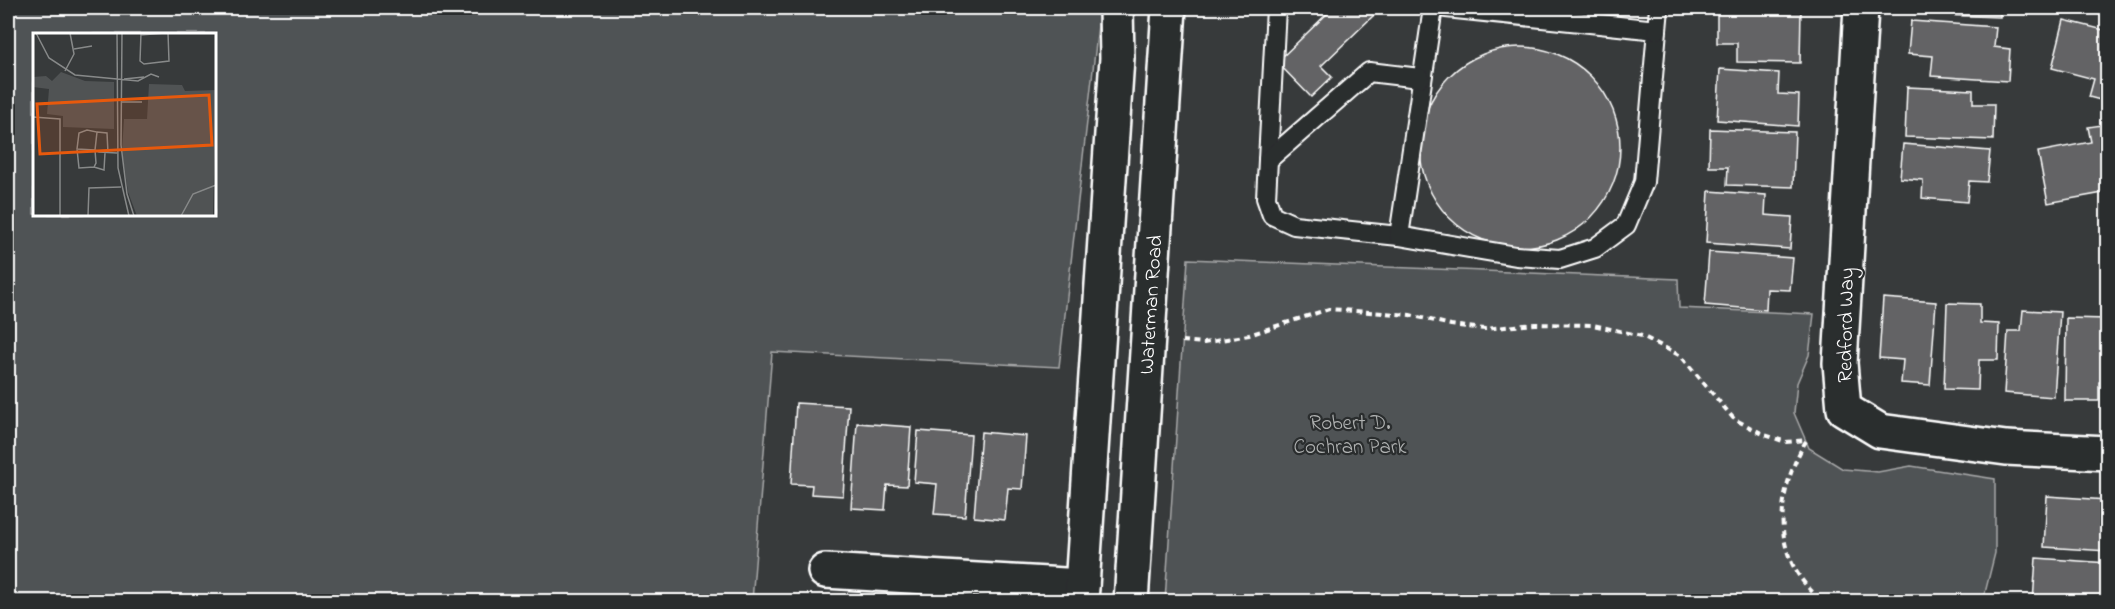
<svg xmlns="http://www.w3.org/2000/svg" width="2115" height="609" font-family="'Indie Flower',sans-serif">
<rect width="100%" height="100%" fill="#373a3b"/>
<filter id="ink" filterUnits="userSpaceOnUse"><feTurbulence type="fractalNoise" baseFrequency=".0167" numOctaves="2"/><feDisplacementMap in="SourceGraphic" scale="12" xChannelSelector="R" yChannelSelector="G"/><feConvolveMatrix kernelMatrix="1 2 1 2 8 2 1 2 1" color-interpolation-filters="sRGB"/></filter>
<g filter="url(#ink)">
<g fill="#505354" stroke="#a8a9aa" stroke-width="1.5" fill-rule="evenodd">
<path d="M8,8H1100L1059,367L772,352L752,601H8ZM34,34H214V214H34Z"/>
<polygon points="1188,259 1678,279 1679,308 1814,314 1809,355 1797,383 1794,413 1809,448 1843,469 1878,472 1911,466 1995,479 1995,553 1983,601 1165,601"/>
</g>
<g fill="#636465" stroke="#fff" stroke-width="1.5">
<polygon points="1333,8 1368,8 1375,14 1321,66 1332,77 1311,97 1277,62"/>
<polygon points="1717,8 1801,9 1800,63 1737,62 1737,43 1717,43"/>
<polygon points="1915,8 2000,8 2000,17 1914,14"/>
<polygon points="2064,20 2108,31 2108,102 2089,97 2094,79 2052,68"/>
<polygon points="1911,21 1996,27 1994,47 2010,49 2008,81 1931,76 1933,56 1908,54"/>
<circle cx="1520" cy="147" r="100"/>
<polygon points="1720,69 1779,73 1778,94 1799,95 1798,126 1717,120"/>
<polygon points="1907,87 1973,90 1973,104 1994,104 1993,140 1905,137"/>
<polygon points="2108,124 2108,192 2048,203 2038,152 2091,142 2088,127"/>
<polygon points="1710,129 1795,132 1793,187 1727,185 1728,167 1709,167"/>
<polygon points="1903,144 1990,151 1987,182 1969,181 1967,202 1922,198 1923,180 1900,178"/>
<polygon points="1709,191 1766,195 1765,215 1792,217 1790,249 1706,243"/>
<polygon points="1709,252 1793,258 1790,290 1767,289 1766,310 1705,305"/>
<polygon points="1883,298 1936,302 1930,385 1901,383 1903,360 1879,358"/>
<polygon points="1947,303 1980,304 1980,323 1999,324 1998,360 1979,360 1978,390 1944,389"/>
<polygon points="2023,310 2060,312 2054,397 2004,393 2008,331 2021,331"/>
<polygon points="2066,318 2108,319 2108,383 2099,382 2099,401 2065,401"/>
<polygon points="796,403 849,406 843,496 811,494 812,485 791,484"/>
<polygon points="857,423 911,427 907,486 887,485 885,510 851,508"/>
<polygon points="918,431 971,435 965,516 934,514 937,484 914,482"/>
<polygon points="981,432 1026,436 1022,489 1008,488 1005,520 974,517"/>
<polygon points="2047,496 2107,500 2108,551 2044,547"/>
<polygon points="2036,558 2108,563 2108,602 2033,602"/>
</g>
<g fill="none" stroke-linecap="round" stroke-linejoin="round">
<defs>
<g id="service">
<polyline points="1276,8 1266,198 1272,215 1294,225 1399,236"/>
<polyline points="1433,8 1399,236 1516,256 1560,259 1595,248 1626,225 1644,182 1657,30 1446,8"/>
<polyline points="1657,30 1659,8"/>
<polyline points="1268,160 1369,72 1420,78"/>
</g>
<g id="minor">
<polyline points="1861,8 1840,363 1844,409 1880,431 2006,448 2108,453"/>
<polyline points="825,571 1082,586"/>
</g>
<g id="tertiary">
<polyline points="1081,602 1117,58 1116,8"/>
<path id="s1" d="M1131,602L1169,8"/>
</g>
</defs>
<use href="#service" stroke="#fff" stroke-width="22"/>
<use href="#minor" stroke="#fff" stroke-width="38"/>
<use href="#tertiary" stroke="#fff" stroke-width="38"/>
<g stroke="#fff" stroke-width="4" stroke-dasharray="6 4.5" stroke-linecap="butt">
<polyline points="1182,341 1204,343 1249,335 1329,309 1410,315 1451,325 1485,329 1535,324 1593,325 1642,336 1681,356 1734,419 1765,435 1786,442 1806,440"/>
<path d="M1806,441C1774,495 1770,561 1824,602"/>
</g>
<use href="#service" stroke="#2a2d2e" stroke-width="18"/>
<use href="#minor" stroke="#2a2d2e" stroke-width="33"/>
<use href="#tertiary" stroke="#2a2d2e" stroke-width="33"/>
</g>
</g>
<g text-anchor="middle" stroke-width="4.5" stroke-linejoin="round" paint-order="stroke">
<g font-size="21" fill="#fff" stroke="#2a2d2e">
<text dy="7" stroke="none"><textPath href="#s1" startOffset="298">Waterman Road</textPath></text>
<text transform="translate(1845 325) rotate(-89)" y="7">Redford Way</text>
</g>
<g font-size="21" fill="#b0b2b2" stroke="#2a2d2e">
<text x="1350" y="429">Robert D.<tspan x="1350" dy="24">Cochran Park</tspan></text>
</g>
</g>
<g transform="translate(33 33)">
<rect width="183" height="183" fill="#373a3b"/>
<path d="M28,39L52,48L81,49V96L30,94V83L14,81L16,56L0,54V44L13,43L19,48ZM116,51L149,52L152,58L183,57L180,183H104L95,159L89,118L91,86H114Z" fill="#505354"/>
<path fill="none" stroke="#878989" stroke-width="1.5" d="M3,0L16,25L42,42L105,48L118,41L126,44M84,0L85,135L96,183M89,0L88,112L94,161L101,183M108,0L107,28L111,31L136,28L135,0M108,2L132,0M41,16L59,13M32,38L41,21L37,0M91,46L111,44M88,69H109M0,84L27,86V183M64,99L74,100L75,120M44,116L46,135L61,134L63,130L62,117L64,99L54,97L46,100L44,116L62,117L66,119L84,120M61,134L71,137L72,120M55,183L56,155L88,154M148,183L160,161L183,152M182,183L183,139"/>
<path fill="#e8590c" fill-opacity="0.15" stroke="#e8590c" stroke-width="3" d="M176,62L179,112L7,121L4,71Z"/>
<rect width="183" height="183" fill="none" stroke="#fff" stroke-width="3"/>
</g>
<rect width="2115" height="609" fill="none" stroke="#2a2d2e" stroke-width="30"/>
<rect x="15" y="15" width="2085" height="579" fill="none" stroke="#fff" stroke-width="2" filter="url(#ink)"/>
</svg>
